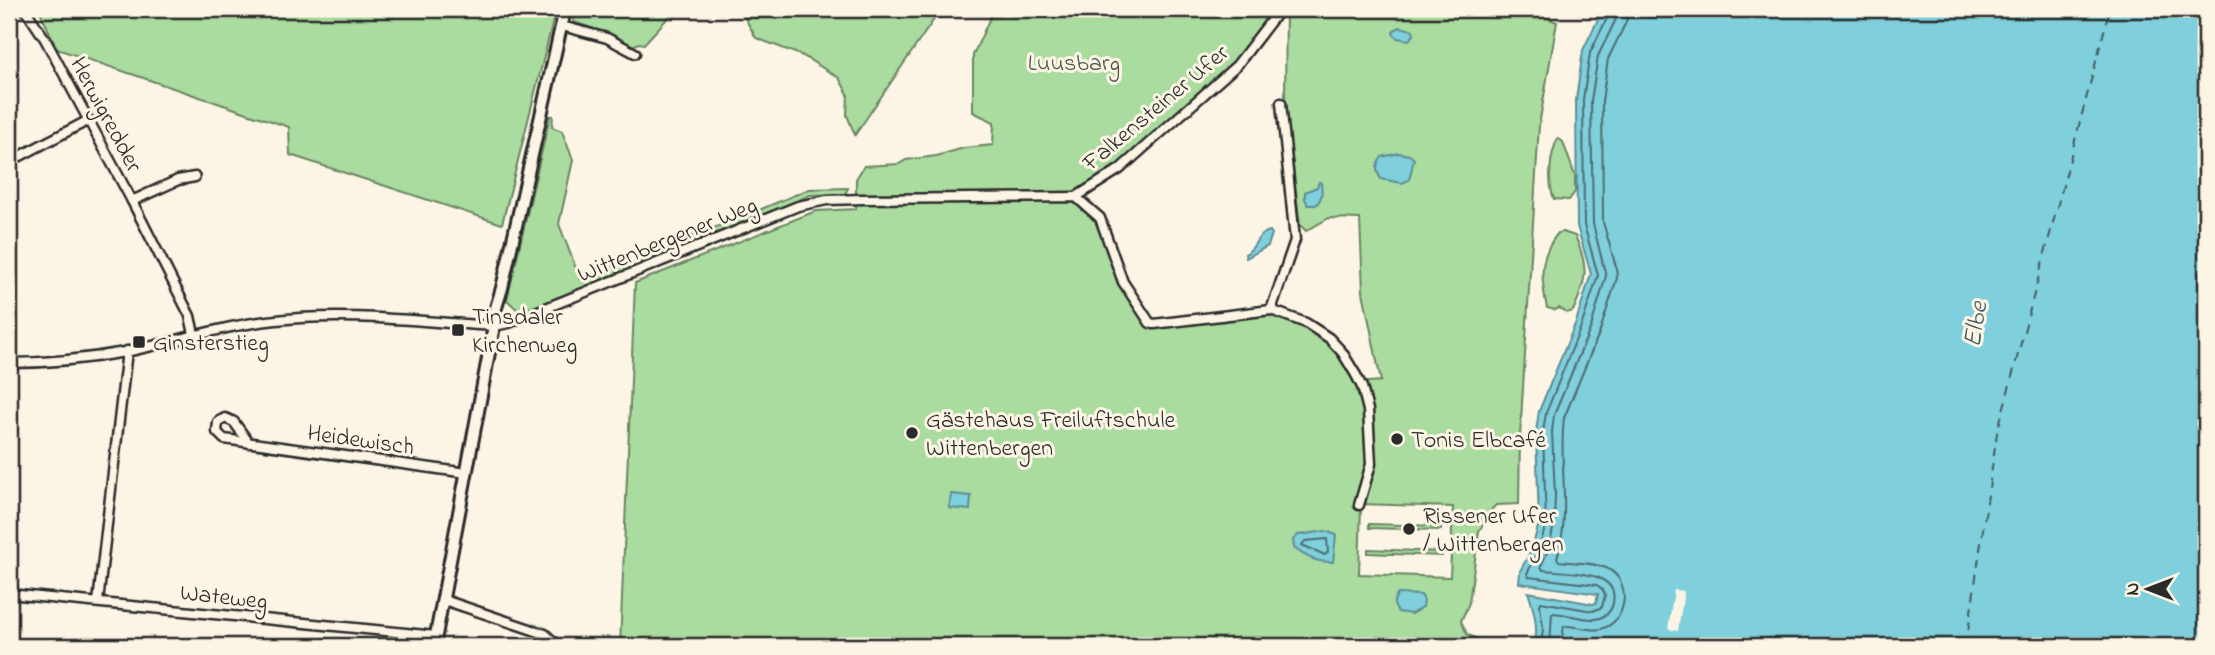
<svg xmlns="http://www.w3.org/2000/svg" width="2215" height="655" font-family="'Indie Flower',sans-serif">
<rect width="100%" height="100%" fill="#fcf5e5"/>
<filter id="ink" filterUnits="userSpaceOnUse"><feTurbulence type="fractalNoise" baseFrequency=".0143" numOctaves="2"/><feDisplacementMap in="SourceGraphic" scale="14" xChannelSelector="R" yChannelSelector="G"/><feConvolveMatrix kernelMatrix="1 2 1 2 8 2 1 2 1" color-interpolation-filters="sRGB"/></filter>
<g filter="url(#ink)">
<g fill="#a9dc9e" stroke="#6a8464" stroke-width="2" fill-rule="evenodd">
<polygon points="39,9 556,9 502,224 290,155 289,127 57,49"/>
<polygon points="573,9 676,9 644,44 639,43 633,46 612,35 574,22 572,18"/>
<polygon points="740,9 941,9 855,135 847,115 848,94 839,78 803,56 756,38"/>
<path d="M994,9H1278L1241,60L1120,166L1074,195L1099,218L1120,283L1138,313L1152,326L1274,312L1311,327L1339,351L1357,383L1381,381L1363,292L1360,219L1329,218L1306,231L1300,225L1285,100L1286,9H1533L1532,12L1557,22L1539,125L1520,437L1519,504L1496,505L1492,509L1479,531L1469,603L1461,621L1467,634L1490,646H620L635,283L816,211L856,209V179L864,166L899,164L906,160L936,156L964,148L993,145L994,122L973,112V55ZM1361,504L1453,507L1450,577L1359,574Z"/>
<polygon points="550,116 553,116 552,127 562,131 573,160 559,224 580,279 630,260 633,268 520,312 507,300"/>
<path d="M1558,138L1563,142L1575,176V192L1569,200L1554,199C1547,182 1550,154 1558,138Z"/>
<polygon points="848,188 845,194 810,195 762,216 759,210 809,189"/>
<polygon points="749,214 752,220 710,236 708,230"/>
<path d="M1563,232L1575,236C1589,267 1587,280 1573,311L1567,313L1559,308L1555,310L1547,308C1541,280 1538,257 1558,233Z"/>
<polygon points="700,233 703,240 641,264 637,258"/>
<polygon points="1369,524 1441,526 1441,530 1369,528"/>
<polygon points="1368,549 1442,552 1442,556 1368,553"/>
</g>
<g fill="#7fcfdc" stroke="#5d8d95" stroke-width="2">
<path d="M1603,9H2206V646H1534C1539,627 1534,610 1528,592L1593,604L1596,603L1598,594L1519,583L1520,571L1532,549L1539,523L1536,431L1539,411L1576,322L1591,274L1577,226L1576,100L1583,50Z"/>
<polygon points="1400,27 1413,30 1414,35 1409,40 1397,38 1393,33 1394,30"/>
<path d="M1399,153L1409,155L1414,159L1409,180L1402,183L1381,179C1375,170 1376,165 1382,157Z"/>
<path d="M1319,182L1321,183C1322,191 1323,198 1316,205H1308L1305,199V192L1317,187Z"/>
<path d="M1270,231L1272,234L1268,246L1246,258L1245,254C1257,248 1255,234 1270,231Z"/>
<polygon points="951,494 971,496 970,510 949,508"/>
<path d="M1326,531L1336,535L1333,562C1319,563 1305,557 1294,548L1293,540L1298,535Z"/>
<path d="M1398,594L1421,595L1424,600L1423,607L1411,614L1398,612C1393,605 1392,601 1398,594Z"/>
</g>
<polygon fill="#fcf5e5" points="1674,590 1684,591 1678,631 1668,629"/>
<g fill="none" stroke-linecap="round" stroke-linejoin="round">
<g stroke="#4d6d72" stroke-width="2">
<polygon points="1327,539 1328,552 1325,555 1302,545 1305,541"/>
<polyline points="1541,646 1543,628 1540,605 1541,602 1593,611 1602,607 1605,595 1603,590 1597,585 1529,577 1527,574 1540,546 1546,524 1543,432 1546,413 1582,324 1598,275 1584,225 1583,100 1590,53 1609,14 1609,9"/>
<path d="M1550,646L1552,613C1566,613 1581,620 1595,619C1603,618 1609,614 1612,607C1624,569 1567,573 1543,570L1541,566L1549,548L1554,524L1555,495L1552,432L1554,415L1591,327L1606,276L1593,224L1591,101L1598,56L1617,17L1618,9"/>
<path d="M1561,646L1564,626C1576,625 1589,632 1601,629C1628,622 1632,581 1608,569C1594,562 1574,563 1559,561L1557,558C1572,510 1558,466 1564,418L1600,331L1617,278L1616,267L1603,222L1602,101L1608,59L1626,22L1629,9"/>
</g>
<polyline stroke="#445c60" stroke-width="2" stroke-dasharray="9 7" stroke-linecap="butt" points="1966,646 1997,433 2110,9"/>
<defs>
<g id="street">
<polyline points="25,9 45,39 132,201 190,316 194,334"/>
<polyline points="562,26 607,38 635,53"/>
<polyline points="9,162 87,121"/>
<polyline points="1076,197 1120,169 1237,65 1280,9"/>
<polyline points="132,201 178,180 195,177"/>
<polyline points="1271,310 1295,240 1281,103"/>
<path d="M9,363C48,363 87,359 125,352C176,342 224,325 276,320C348,312 422,322 494,326L509,323L798,206L827,200L863,199L1076,197L1100,218L1123,282L1150,323L1154,324L1271,310L1306,323L1329,338L1342,352L1356,375L1362,387L1368,410L1371,464L1359,505"/>
<polyline points="249,443 234,422 225,418 218,422 217,432 224,439 467,473"/>
<polyline points="9,594 436,636"/>
<polyline points="444,600 545,634 557,645"/>
<polyline points="98,602 127,351"/>
</g>
<polyline id="secondary" points="434,646 494,326 495,311 502,288 565,9"/>
</defs>
<use href="#street" stroke="#2b2b2b" stroke-width="13"/>
<use href="#secondary" stroke="#2b2b2b" stroke-width="16"/>
<use href="#street" stroke="#fcf5e5" stroke-width="8"/>
<use href="#secondary" stroke="#fcf5e5" stroke-width="10"/>
</g>
</g>
<g fill="#2b2b2b" stroke="#fcf5e5" stroke-width="2.5">
<rect x="451" y="323" width="14" height="14" rx="3.5"/>
<rect x="132" y="335" width="14" height="14" rx="3.5"/>
<circle cx="912" cy="433" r="7"/>
<circle cx="1397" cy="439" r="7"/>
<circle cx="1409" cy="529" r="7"/>
</g>
<g text-anchor="middle" stroke-width="6" stroke-linejoin="round" paint-order="stroke">
<g font-size="24" fill="#4a5748" stroke="#fcf5e5">
<text x="1074" y="70">Luusbarg</text>
</g>
<g font-size="24" fill="#2b2b2b" stroke="#fcf5e5">
<text transform="translate(1155 107) rotate(-40)" y="8">Falkensteiner Ufer</text>
<text transform="translate(107 114) rotate(62)" y="8">Herwigredder</text>
<text transform="translate(667 239) rotate(-22)" y="8">Wittenbergener Weg</text>
<text transform="translate(361 439) rotate(8)" y="8">Heidewisch</text>
<text transform="translate(224 596) rotate(6)" y="8">Wateweg</text>
</g>
<g font-size="24" fill="#2b2b2b" stroke="#fcf5e5" text-anchor="start">
<text x="472" y="324">Tinsdaler<tspan x="472" dy="28">Kirchenweg</tspan></text>
<text x="153" y="350">Ginsterstieg</text>
<text x="926" y="427">Gästehaus Freiluftschule<tspan x="926" dy="28">Wittenbergen</tspan></text>
<text x="1411" y="447">Tonis Elbcafé</text>
<text x="1423" y="523">Rissener Ufer<tspan x="1423" dy="28">/ Wittenbergen</tspan></text>
</g>
<g font-size="26" font-style="italic" fill="#445c60" stroke="#fcf5e5">
<text transform="translate(1974 324) rotate(-81)" y="9">Elbe</text>
</g>
</g>
<rect width="2215" height="655" fill="none" stroke="#fcf5e5" stroke-width="35"/>
<rect x="18" y="18" width="2180" height="620" fill="none" stroke="#2b2b2b" stroke-width="2.5" filter="url(#ink)"/>
<g transform="translate(2148 589) rotate(270)" stroke="#fcf5e5" stroke-width="5" paint-order="stroke">
<path d="M0-5L12 26L0 18L-12 26Z" fill="#2b2b2b"/>
<text y="-10" font-size="19" font-weight="bold" text-anchor="middle" fill="#2b2b2b">N</text>
</g>
</svg>
